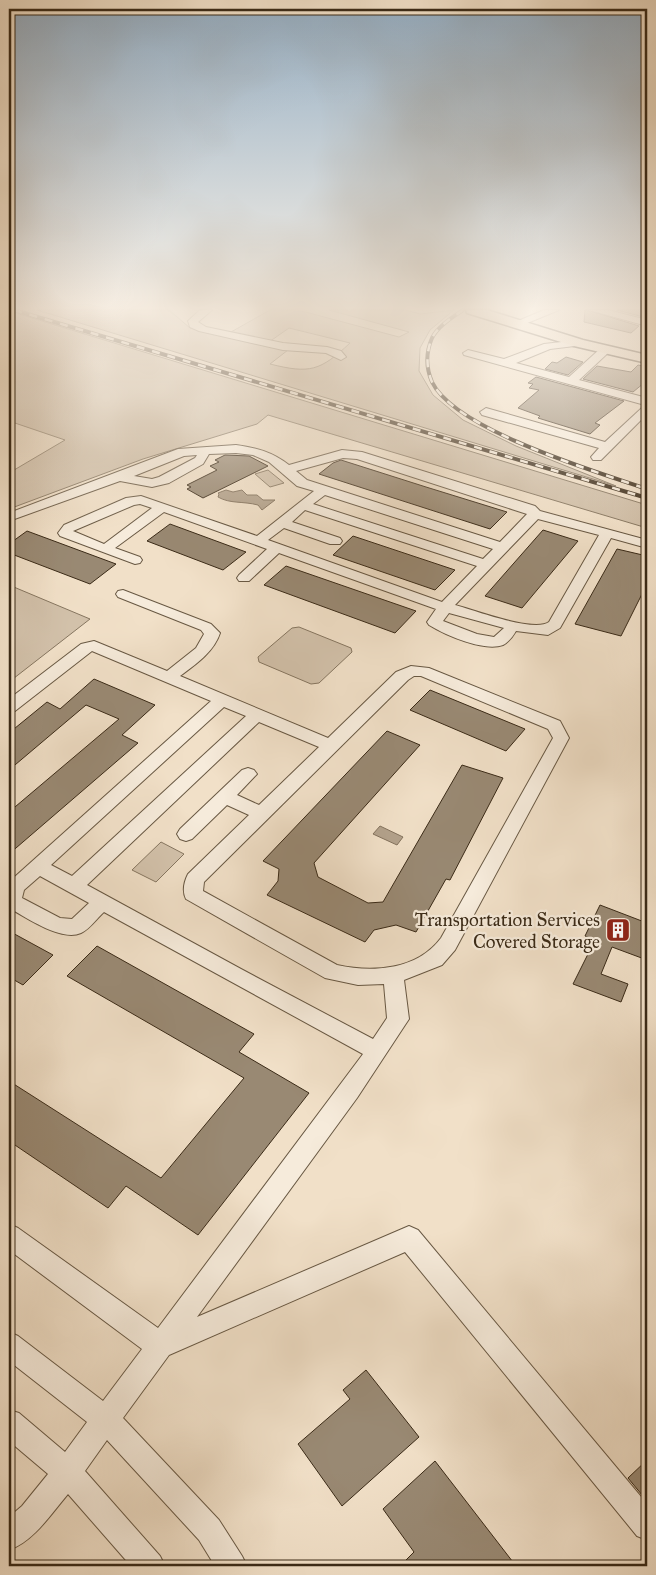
<svg xmlns="http://www.w3.org/2000/svg" width="656" height="1575" font-family="'IM FELL Great Primer',serif">
<rect width="100%" height="100%" fill="#f1e0c8"/>
<filter id="stains"><feTurbulence type="fractalNoise" baseFrequency=".004" numOctaves="4"/><feColorMatrix values="0 0 0 0 .2 0 0 0 0 .09 0 0 0 0 .02 0 0 0 .5 -.17"/></filter>
<radialGradient id="worn" r=".72"><stop offset=".6" stop-color="#630" stop-opacity="0"/><stop offset="1" stop-color="#630" stop-opacity=".3"/></radialGradient>
<g fill="#d2c1aa" stroke="#867660">
<path d="M37,310H169L190,328L288,350L270,364C310,374 320,371 350,343L289,328L269,342L231,332L270,310H298L399,337L409,332L329,310H406L420,314L454,310L430,330L420,348L419,371L433,395L463,420L516,446L616,486Z"/>
<polygon points="9,311 647,505 647,528 268,415 257,424 143,459 9,509 9,473 65,440 9,421"/>
<polygon points="268,470 284,483 270,487 255,474"/>
<polygon points="9,585 90,619 9,682"/>
<polygon points="299,627 351,648 352,652 319,683 311,684 259,662 258,657 292,628"/>
<polygon points="161,842 184,854 156,882 132,870"/>
</g>
<g fill="#b3a28c" stroke="#83725d">
<path d="M226,490L233,492L242,490L247,495H257L263,500H275L262,510L258,505C243,501 230,504 218,497L219,494L218,493Z"/>
<polygon points="380,826 403,837 397,845 373,834"/>
</g>
<g fill="#998973" stroke="#3a2a17">
<polygon points="585,310 587,310 639,326 631,333 584,322"/>
<polygon points="617,310 647,310 647,318"/>
<polygon points="566,357 583,362 568,375 545,369 552,362 557,363"/>
<polygon points="638,365 647,367 647,376 641,382 644,383 633,392 583,379 597,366 631,372"/>
<polygon points="536,377 624,401 595,423 600,425 590,434 538,418 540,416 518,408 539,390 529,388 533,384 528,383"/>
<polygon points="225,455 249,456 268,466 203,498 187,489 191,487 187,485 217,470 210,466 219,462 215,460"/>
<polygon points="341,460 426,487 507,512 490,529 319,474 333,463"/>
<polygon points="170,524 246,552 223,570 147,541"/>
<polygon points="543,530 578,541 522,608 485,596"/>
<polygon points="27,531 116,564 90,584 9,553 9,544"/>
<polygon points="353,536 455,570 435,590 333,555"/>
<polygon points="617,549 647,556 647,584 621,636 575,624"/>
<polygon points="286,566 416,611 395,633 264,585"/>
<polygon points="94,679 155,705 122,735 138,743 9,854 9,812 119,719 86,705 9,770 9,733 47,702 60,709"/>
<polygon points="430,690 525,729 506,751 410,710"/>
<polygon points="387,731 420,745 314,863 318,877 368,903 383,902 462,765 503,778 450,880 446,879 416,932 396,925 374,930 365,942 267,895 278,881 279,869 263,861"/>
<polygon points="600,905 647,923 647,960 612,947 601,974 628,984 621,1002 573,984 595,940 585,936"/>
<polygon points="9,931 53,955 23,985 9,977"/>
<polygon points="97,946 254,1034 239,1052 309,1093 198,1235 126,1186 108,1208 9,1141 9,1081 161,1178 244,1078 67,976"/>
<polygon points="366,1370 419,1437 342,1506 298,1444 350,1399 343,1390"/>
<polygon points="647,1460 647,1501 628,1478"/>
<polygon points="435,1461 516,1566 400,1566 414,1552 383,1509"/>
</g>
<g fill="none" stroke-linecap="round" stroke-linejoin="round">
<defs>
<g id="minor">
<polygon points="200,310 212,310 198,322 206,327 283,343 327,347 341,351 346,357 341,360 326,353 283,350 199,331 190,327 188,321"/>
<polygon points="544,310 559,310 520,326 516,327 511,324"/>
<polygon points="589,310 608,310 647,320 647,326"/>
<polygon points="579,340 584,343 583,345 550,349 516,363 569,377 601,348 609,348 610,350 609,352 579,380 647,398 647,414 601,460 593,460 591,457 599,448 482,415 480,412 486,408 605,442 645,405 464,355 463,353 468,350 504,359 544,344"/>
<path d="M236,445C257,448 272,452 289,465L342,450L362,452L535,506L540,511L647,540V548L611,538L560,628L548,635L516,631C513,636 509,642 503,645C484,652 445,635 429,625L427,622L436,609L279,553L249,581H239L237,578L239,575L267,549L164,512L115,548L140,557L142,560L140,563L135,564L60,536L58,533L64,525L126,498L141,496L257,536L314,491L297,486L269,462L253,455L236,453L209,454L203,464L169,483L152,487L120,481L9,521V513L178,449ZM197,455L195,458L159,477L152,479L134,476L184,456ZM343,458L357,459L527,514L500,542L307,480L296,471ZM325,495L493,549L483,559L313,504ZM140,504L152,508L104,544L73,531L134,505ZM305,510L477,566L442,602L268,540L284,528L330,544H340L342,541L340,538L292,522ZM538,519L599,535L549,622C534,633 474,610 455,605ZM449,613L504,628L494,637L477,634L443,621Z"/>
<path d="M123,590L211,624L220,633C214,652 195,665 180,676L328,738L396,672L411,666L429,668L560,721L569,738L455,950L442,965L404,980L409,1019L405,1025L357,1098L197,1317L409,1226L418,1230L647,1504V1540L637,1536L405,1252L169,1355L123,1418L219,1520L242,1556L247,1566H215L199,1540L107,1440L85,1471L160,1556L165,1566H131L68,1494C51,1514 34,1541 9,1550V1517L22,1506L48,1474L9,1441V1410L19,1413L65,1452L87,1422L9,1361V1332L18,1336L103,1401L142,1349L9,1250V1224L18,1228L158,1328L363,1054L104,912C97,918 90,929 81,933C61,942 26,917 9,908V882L211,701L92,651L15,711L9,712V699L81,644L94,641L99,643L167,671L196,648L204,634L201,630L118,597L116,594L118,591ZM414,676H421L548,729L553,738L441,938C417,970 373,973 337,965L203,891L204,882L408,680ZM224,707L246,716L72,876L51,865ZM259,722L319,747L259,805L237,795L257,774L254,770L248,768L242,770L180,829L177,834L180,839L186,841L192,839L227,805L249,815L188,874C184,882 182,891 186,899L325,978L358,985L384,984L387,1018L373,1039L241,969L87,885ZM40,876L89,903L72,919L60,918L22,898L24,890Z"/>
</g>
<polygon id="major" points="466,310 487,310 583,340 647,355 647,363 574,346 467,313"/>
</defs>
<use href="#minor" stroke="#685843" stroke-width="2"/>
<use href="#major" stroke="#3a2a17" stroke-width="3"/>
<use href="#minor" fill="#f6ebdb" fill-rule="evenodd"/>
<use href="#major" fill="#f1e0c8" fill-rule="evenodd"/>
<defs>
<g id="rail">
<polyline points="14,310 647,498"/>
<path d="M463,310C453,317 438,326 432,338C426,352 426,368 432,382C455,430 597,472 647,489"/>
</g>
</defs>
<use href="#rail" stroke="#3a2a17" stroke-width="4"/>
<use href="#rail" stroke="#f6ebdb" stroke-width="2.5" stroke-dasharray="8" stroke-linecap="butt"/>
</g>
<linearGradient id="sky" x2="0" y2="1"><stop stop-color="#93adc3"/><stop offset="0.58" stop-color="#f9f1e6"/><stop offset="1" stop-color="#f9f1e6" stop-opacity="0"/></linearGradient>
<rect width="656" height="531" fill="url(#sky)"/>
<defs>
<symbol id="building-square" viewBox="-11 -11 22 22"><rect x="-9" y="-9" width="18" height="18" rx="4" fill="#8f2418" stroke="#f6ebdb"/><path d="M-4-6H4V6H1V3H-1V6H-4ZM-2.5-4.3h1.7v1.8h-1.7ZM.8-4.3h1.7v1.8H.8ZM-2.5-1h1.7V.8h-1.7ZM.8-1h1.7V.8H.8Z" fill="#fff"/></symbol>
</defs>
<g fill-rule="evenodd">
<use href="#building-square" x="604" y="916" width="28" height="28"/>
</g>
<g text-anchor="middle" stroke-width="4.5" stroke-linejoin="round" paint-order="stroke">
<g font-size="19" fill="#3a2a17" stroke="#f6ebdb" text-anchor="end">
<text x="600" y="926">Transportation Services<tspan x="600" dy="22">Covered Storage</tspan></text>
</g>
</g>
<rect width="656" height="1575" fill="none" stroke="#f1e0c8" stroke-width="30"/>
<rect x="10" y="10" width="636" height="1555" fill="none" stroke="#3a2a17" stroke-width="2.5"/>
<rect x="15" y="15" width="626" height="1545" fill="none" stroke="#3a2a17"/>
<rect width="100%" height="100%" filter="url(#stains)"/>
<rect width="100%" height="100%" fill="url(#worn)"/>
</svg>
